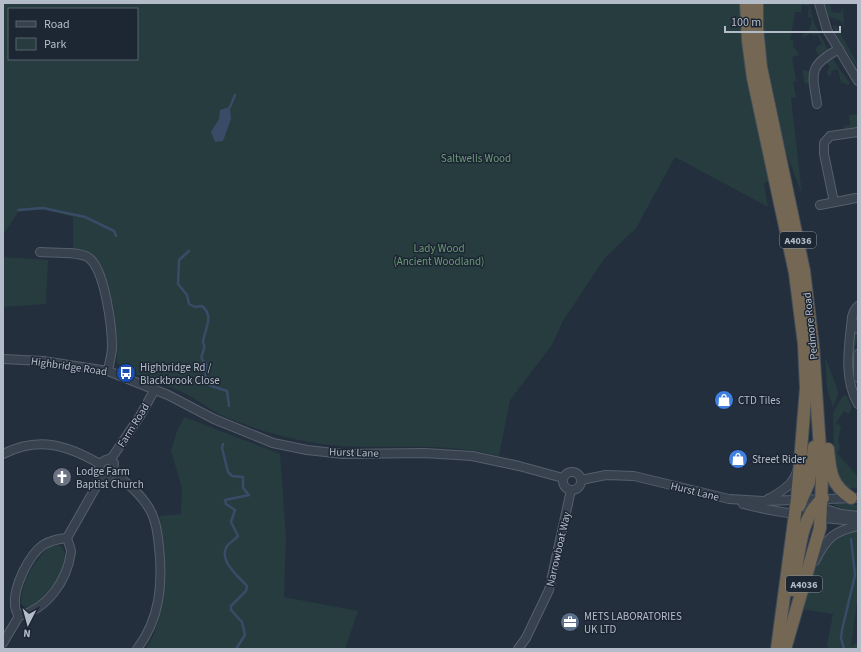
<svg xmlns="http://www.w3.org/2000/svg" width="861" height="652" font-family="'Source Sans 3',sans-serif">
<rect width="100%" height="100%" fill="#242f3e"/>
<g fill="#263c3f" fill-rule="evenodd">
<path d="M3,3H742L770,180L764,184L768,207L675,157L636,228L604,259L563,321L552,345L510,400L499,456C447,442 394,449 342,446C300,443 257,431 219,414C206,407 194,397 180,391C159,381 134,378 117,363C118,341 114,279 97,264C91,258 80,254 73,250V217L43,209L18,212L3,235ZM9,9H137V59H9Z"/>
<polygon points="763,3 809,3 814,23 828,50 818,55 815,48 822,44 817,34 813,36 812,33 802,38 804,31 809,32 812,18 808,17 809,6 802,5 801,12 795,12 790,40 793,40 793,46 800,55 792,57 796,81 793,82 796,97 791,98 802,194 786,153 764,45"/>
<polygon points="824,3 827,3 831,6 831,12 841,13 842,8 843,9 844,25 858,49 841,21 827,16"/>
<polygon points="833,25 836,26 858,65 858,68 838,39"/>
<polygon points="832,58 850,84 846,85 845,83 841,83 838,69 831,71 831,75 828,76 827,71 830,67 826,61"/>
<polygon points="802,70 809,71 809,83 805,84"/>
<polygon points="858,114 858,127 845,130 844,126 850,125 849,115"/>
<polygon points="3,257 48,260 46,304 3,307"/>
<polygon points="854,332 858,334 854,355 855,383 853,384 852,363"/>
<polygon points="825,357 837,388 838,395 833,407 827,389"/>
<polygon points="846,395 852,407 849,414 844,411 836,423 841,426 838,439 840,449 837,453 858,477 858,488 847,488 838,478 834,456 833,413 842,397"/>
<path d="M184,417L280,454L286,536L284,597L358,611L345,649H145C169,622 161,551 160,516L181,514L182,488L171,451L177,431Z"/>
<polygon points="833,503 858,505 858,511 840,509"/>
<path d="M858,531V595L851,646L858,642V648L829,649L827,645L833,614L802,609C809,590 817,554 832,541C840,535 849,533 858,531Z"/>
<path d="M51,544C86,545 45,604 26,608L21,604C21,580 35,561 51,544Z"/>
</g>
<polygon fill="#394c67" points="230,107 231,119 223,141 215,142 211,132 219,119 220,110"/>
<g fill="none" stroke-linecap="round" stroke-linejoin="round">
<g stroke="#394c67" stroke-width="2.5">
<polyline points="230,107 235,95"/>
<polyline points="18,210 43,208 85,217 114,231 116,236"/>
<path d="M189,251L179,260L178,284L187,295L189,304L195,307L202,306C215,317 204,330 203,342C203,344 205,345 204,348C203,355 198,357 206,364L205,380L211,386L227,391L229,406"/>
<path d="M223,444L222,448L228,472L232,476L243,477V488L249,495L225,500L226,504L235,510L231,522L238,536C235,540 228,543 226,548C220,562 238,576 247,586L246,591L231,606V610L242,622L245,635L236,649"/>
<polyline points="844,649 841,638 842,630 855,575 851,539"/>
</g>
<defs>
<g id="minor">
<polyline points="819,3 827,30 858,81"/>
<path d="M817,104C812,72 808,66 839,49"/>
<polyline points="834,202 824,154 824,143 830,136 858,132"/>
<polyline points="820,205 856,198"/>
<path d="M40,252C52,253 80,251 89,258C105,270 112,327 112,347C112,355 109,363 108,371"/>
<path d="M858,306C851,313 850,322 858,329"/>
<path d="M852,317C849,346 843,378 858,404"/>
<polyline points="858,354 858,378"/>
<polyline points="3,359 43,361 108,371 168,395 214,419 273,443 307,450 343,454 424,453 472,456 519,466 563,478"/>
<path d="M3,454C39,436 67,445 100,464"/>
<path d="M109,459L114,463L113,472L107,478H101C96,470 99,461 109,459Z"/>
<polyline points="111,459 140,416 155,389"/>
<circle cx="572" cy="481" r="9"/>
<path d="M113,472C128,484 144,496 152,514C157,524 158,537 159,547C163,584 160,619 137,649"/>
<polyline points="581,480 606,475 634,476 729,499 763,501 858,498"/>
<path d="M768,499C780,493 794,484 797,471"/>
<path d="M743,504C782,514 819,518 858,521"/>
<polyline points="816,506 841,514 858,516"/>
<path d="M815,561C826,539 833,531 858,526"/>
<path d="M19,616C17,613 15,608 15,605C13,587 29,555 43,545C51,540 58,539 67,538"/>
<path d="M3,643L19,616C47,609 67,581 71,552C71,548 68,542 67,538L101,478"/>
<polyline points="518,649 526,638 549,590 571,490"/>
</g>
<g id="highway">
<polyline points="746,3 748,41 753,78 795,273 804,344 806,388 797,499 777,649"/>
<polyline points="757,3 757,27 761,67 804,271 813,346 822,479 820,528 785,649"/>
<path d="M828,449C830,472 831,485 851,498"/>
<polyline points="799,506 809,482 814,447"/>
<path d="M792,590C800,559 797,521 823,498"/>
</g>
</defs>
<use href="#minor" stroke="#565f6c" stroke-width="10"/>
<use href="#highway" stroke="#434c59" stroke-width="14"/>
<use href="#minor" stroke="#38414e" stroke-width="8"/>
<use href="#highway" stroke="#746855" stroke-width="12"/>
</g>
<defs>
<symbol id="bus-disc" viewBox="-11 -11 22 22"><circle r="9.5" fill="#1a4fb4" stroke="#1d2633"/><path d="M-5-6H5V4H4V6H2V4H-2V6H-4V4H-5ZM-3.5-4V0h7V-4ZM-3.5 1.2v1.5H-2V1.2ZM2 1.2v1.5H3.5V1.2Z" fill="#fff"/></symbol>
<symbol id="shop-disc" viewBox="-11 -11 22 22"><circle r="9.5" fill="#3f7fe0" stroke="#1d2633"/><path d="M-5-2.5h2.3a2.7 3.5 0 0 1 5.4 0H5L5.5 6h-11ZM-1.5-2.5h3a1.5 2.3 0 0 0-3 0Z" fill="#fff"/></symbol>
<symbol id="church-disc" viewBox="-11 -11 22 22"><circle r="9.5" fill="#6b7280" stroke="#1d2633"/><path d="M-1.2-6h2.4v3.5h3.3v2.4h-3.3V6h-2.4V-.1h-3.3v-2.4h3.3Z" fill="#fff"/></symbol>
<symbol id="office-disc" viewBox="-11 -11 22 22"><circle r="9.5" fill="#5c6f8a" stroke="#1d2633"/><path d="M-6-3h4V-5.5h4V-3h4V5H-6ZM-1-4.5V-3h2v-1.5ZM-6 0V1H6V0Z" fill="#fff"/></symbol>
</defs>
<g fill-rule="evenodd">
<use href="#bus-disc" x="115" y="362" width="22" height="22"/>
<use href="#shop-disc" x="713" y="389" width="22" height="22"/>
<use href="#shop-disc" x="727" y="448" width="22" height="22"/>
<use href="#church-disc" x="51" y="466" width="22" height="22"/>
<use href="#office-disc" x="559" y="611" width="22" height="22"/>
</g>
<g text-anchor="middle" stroke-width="3" stroke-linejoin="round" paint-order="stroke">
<g fill="#1d2633" stroke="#878f9c" stroke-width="1">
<rect x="780" y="232" width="36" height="16" rx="3"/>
<rect x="786" y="576" width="36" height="16" rx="3"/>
</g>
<g font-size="10" font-weight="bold" fill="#b4bcc9">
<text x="798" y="244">A4036</text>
<text x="804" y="588">A4036</text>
</g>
<g font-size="11" fill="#6b9a76" stroke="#1d2633">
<text x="476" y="162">Saltwells Wood</text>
<text x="439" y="252">Lady Wood<tspan x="439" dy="13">(Ancient Woodland)</tspan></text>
</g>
<g font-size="11" fill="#b4bcc9" stroke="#1d2633">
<text transform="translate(810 326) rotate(-96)" y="4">Pedmore Road</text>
<text transform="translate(69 366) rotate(8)" y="4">Highbridge Road</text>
<text transform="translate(133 425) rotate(-58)" y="4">Farm Road</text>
<text transform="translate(354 452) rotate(2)" y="4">Hurst Lane</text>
<text transform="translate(695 491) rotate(14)" y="4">Hurst Lane</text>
<text transform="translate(558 549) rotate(-77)" y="4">Narrowboat Way</text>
</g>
<g font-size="11" fill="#b4bcc9" stroke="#1d2633" text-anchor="start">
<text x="140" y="371">Highbridge Rd /<tspan x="140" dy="13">Blackbrook Close</tspan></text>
<text x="738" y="404">CTD Tiles</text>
<text x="752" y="463">Street Rider</text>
<text x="76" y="475">Lodge Farm<tspan x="76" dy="13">Baptist Church</tspan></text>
<text x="584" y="620">METS LABORATORIES<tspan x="584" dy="13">UK LTD</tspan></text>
</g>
</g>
<rect width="861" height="652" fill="none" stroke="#b4bcc9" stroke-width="8"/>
<rect x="8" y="8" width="130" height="52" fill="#1d2633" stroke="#59626f"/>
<rect x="16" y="21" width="20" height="6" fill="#38414e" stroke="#59626f"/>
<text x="44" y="28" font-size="12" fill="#b4bcc9">Road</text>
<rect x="16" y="38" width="20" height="12" fill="#263c3f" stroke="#59626f"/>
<text x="44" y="48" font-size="12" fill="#b4bcc9">Park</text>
<g transform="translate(28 624) rotate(186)" stroke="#1d2633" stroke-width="3" paint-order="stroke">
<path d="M0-3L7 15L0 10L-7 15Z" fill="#b4bcc9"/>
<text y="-6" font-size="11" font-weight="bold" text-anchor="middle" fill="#b4bcc9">N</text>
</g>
<path d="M725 26v6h115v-6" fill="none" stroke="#b4bcc9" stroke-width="2"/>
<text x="731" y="26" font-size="12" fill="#b4bcc9" stroke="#1d2633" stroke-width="3" paint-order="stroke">100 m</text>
</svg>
